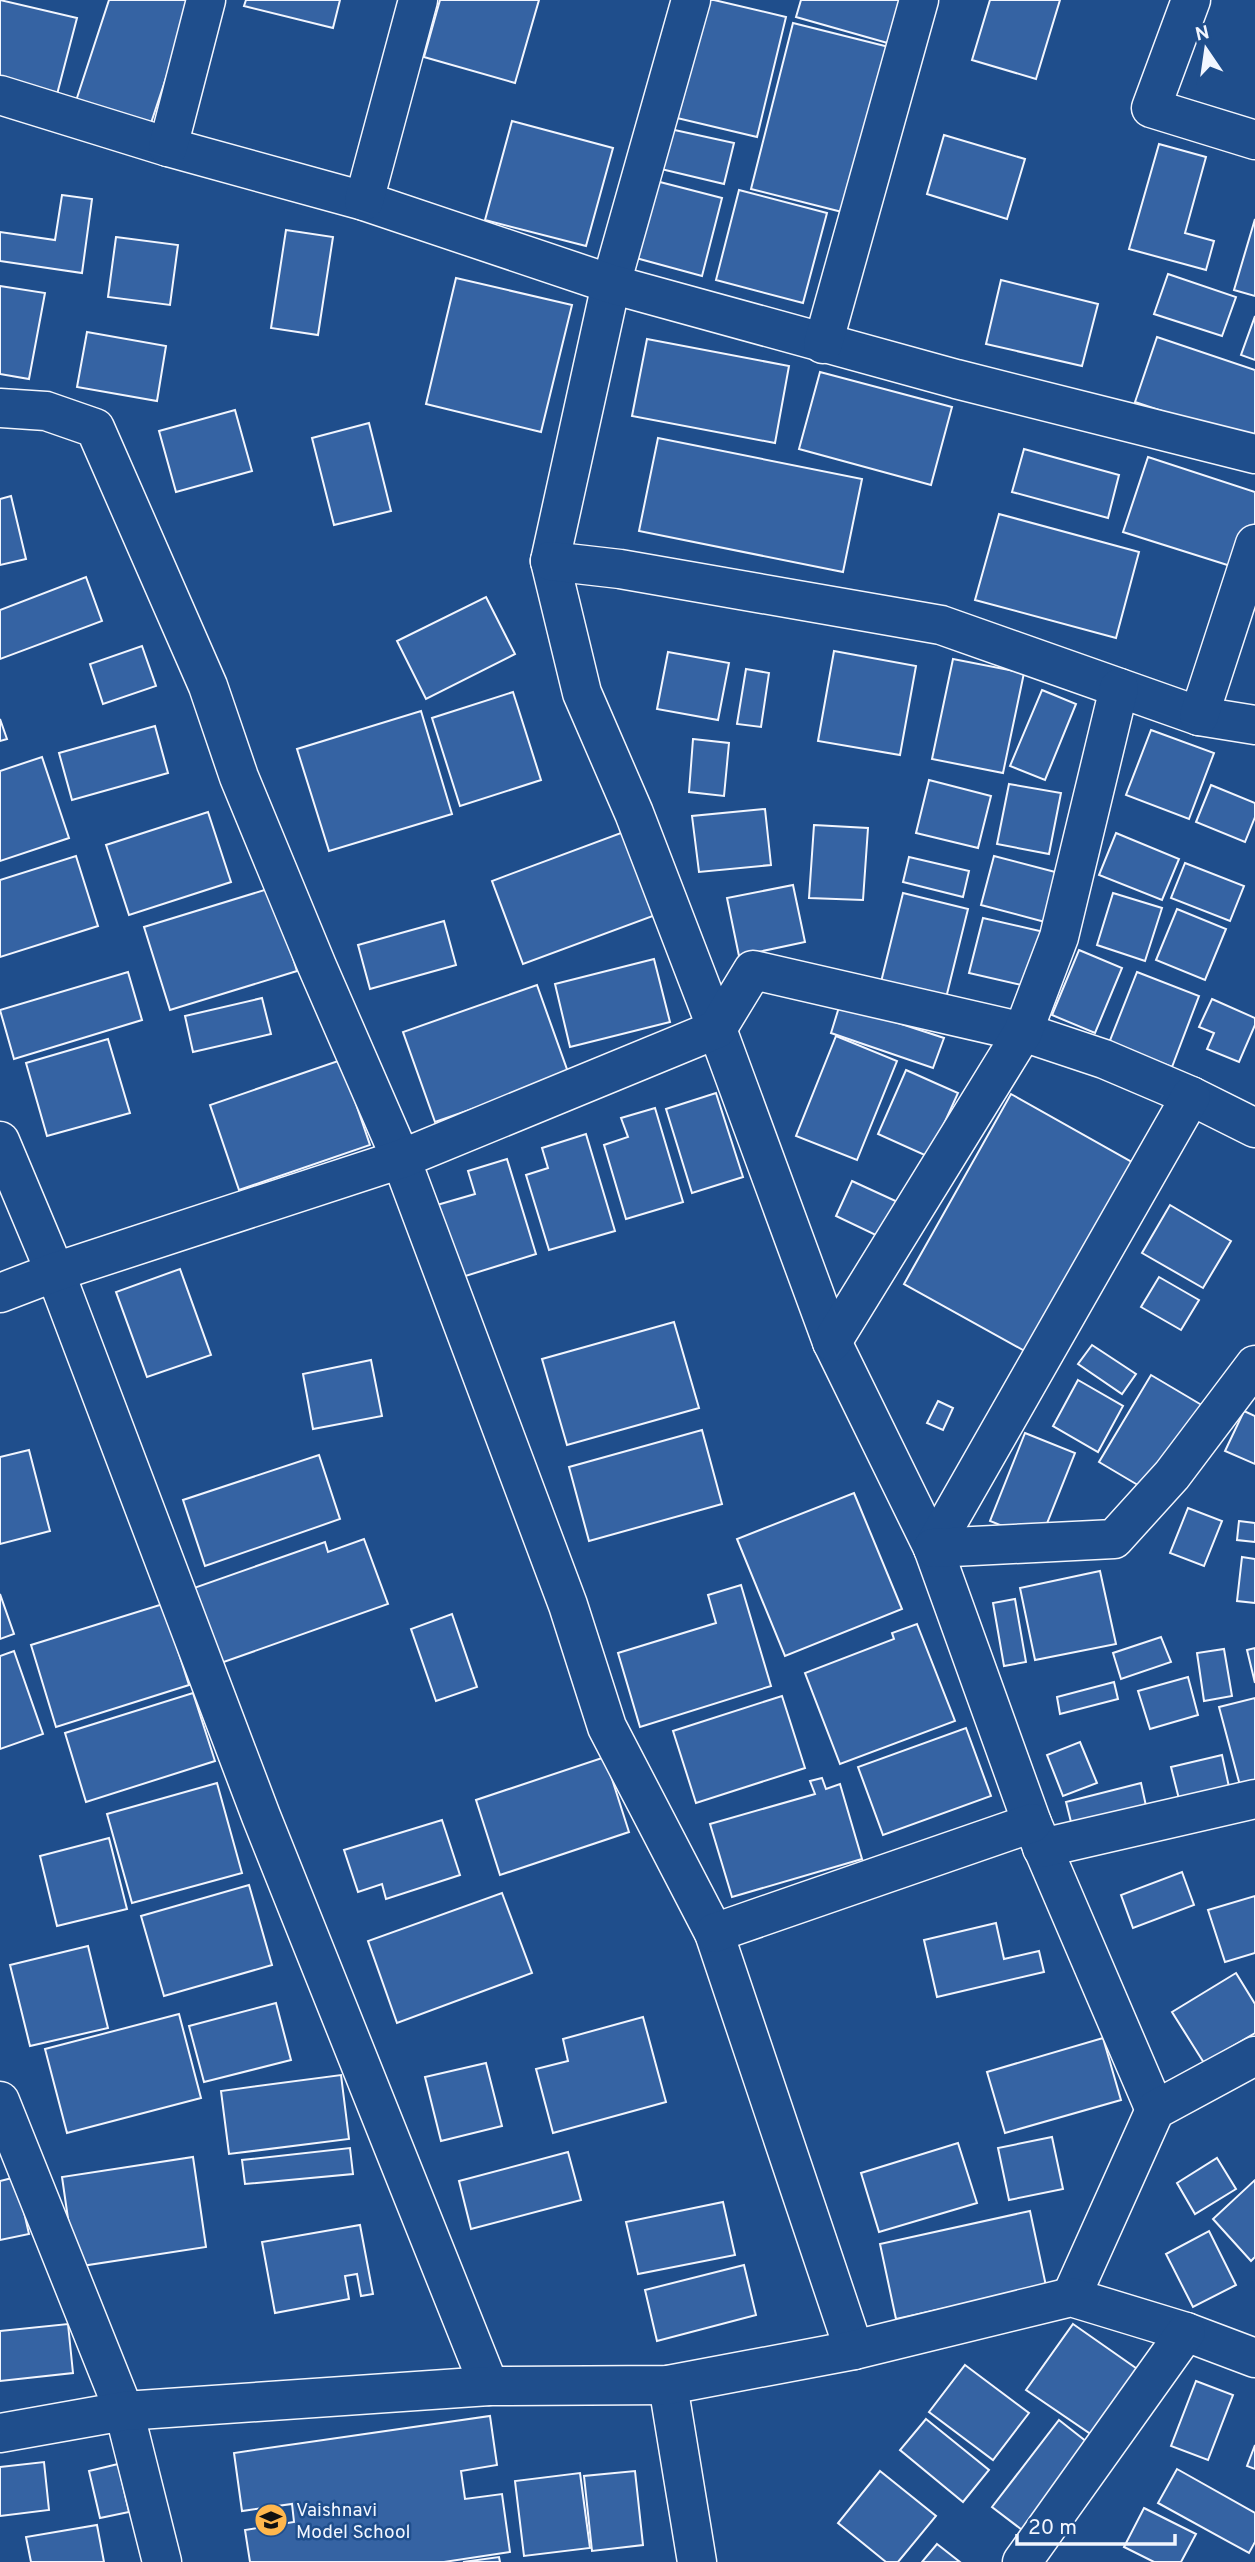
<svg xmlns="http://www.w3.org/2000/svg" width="1255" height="2562" font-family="Overpass,sans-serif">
<rect width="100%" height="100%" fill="#1f4e8c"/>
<g fill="#3563a3" stroke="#f2f6ff" stroke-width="2">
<polygon points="0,0 77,18 55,102 0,88"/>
<polygon points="109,0 192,0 148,132 74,107"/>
<polygon points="246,0 340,0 333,28 244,6"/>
<polygon points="440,0 539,0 515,83 424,57"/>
<polygon points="705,0 714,0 786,17 757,137 677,118"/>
<polygon points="801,0 904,0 891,44 796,17"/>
<polygon points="990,0 1060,0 1036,79 972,60"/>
<polygon points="793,23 889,47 846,213 751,189"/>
<polygon points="512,121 613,148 586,246 485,220"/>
<polygon points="670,129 734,143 724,184 661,169"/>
<polygon points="944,135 1025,159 1007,219 927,194"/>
<polygon points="1159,144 1206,157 1185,233 1214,241 1206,270 1129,249"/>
<polygon points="656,181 722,198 702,276 636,258"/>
<polygon points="739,190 827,213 803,303 716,280"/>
<polygon points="62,195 92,199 82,273 0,261 0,232 55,240"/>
<polygon points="1255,219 1255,296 1234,290"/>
<polygon points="286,230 333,237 318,335 271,328"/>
<polygon points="116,237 178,245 170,305 108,297"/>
<polygon points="1168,274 1236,297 1222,336 1154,314"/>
<polygon points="456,278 572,305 541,432 426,404"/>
<polygon points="1001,280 1098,304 1082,366 986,344"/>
<polygon points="0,286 45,293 29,379 0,374"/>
<polygon points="1255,316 1255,360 1241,355"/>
<polygon points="87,332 166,346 157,401 77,387"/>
<polygon points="1157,337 1255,370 1255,442 1135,402"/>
<polygon points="647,339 789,366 775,443 632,416"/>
<polygon points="820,372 952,407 931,485 799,449"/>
<polygon points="235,410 252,471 176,492 159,431"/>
<polygon points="369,423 391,511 334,525 312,438"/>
<polygon points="658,438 862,479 843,572 639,531"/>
<polygon points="1024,449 1119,475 1108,518 1012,492"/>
<polygon points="1148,457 1255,492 1255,524 1240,569 1123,532"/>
<polygon points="11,496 26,559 0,565 0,499"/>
<polygon points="999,514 1139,552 1116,638 975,600"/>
<polygon points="86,577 102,621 0,659 0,610"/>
<polygon points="486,597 515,654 426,699 397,641"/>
<polygon points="142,646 156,686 103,704 90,664"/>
<polygon points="834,651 916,666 900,755 818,741"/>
<polygon points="668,652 729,663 718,720 657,709"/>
<polygon points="953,659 1024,673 1003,773 932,759"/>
<polygon points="746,669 769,673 761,727 737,724"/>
<polygon points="1042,690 1076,704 1045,780 1010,766"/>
<polygon points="513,692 541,780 460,806 432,718"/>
<polygon points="421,711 452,814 329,851 297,749"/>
<polygon points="0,719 7,739 0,741"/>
<polygon points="155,726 168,773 72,800 59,753"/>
<polygon points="1151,730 1214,753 1189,819 1126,795"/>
<polygon points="693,739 729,743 724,796 689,792"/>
<polygon points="42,757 69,838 0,861 0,771"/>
<polygon points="929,780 991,796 978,848 916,833"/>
<polygon points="1009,784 1061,793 1049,854 997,844"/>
<polygon points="1211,785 1255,803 1255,817 1245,842 1196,822"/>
<polygon points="765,809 771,865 699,872 692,816"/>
<polygon points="208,812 231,882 129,915 106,845"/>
<polygon points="814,825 868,828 863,900 809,898"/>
<polygon points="629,830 661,913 523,964 492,881"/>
<polygon points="1116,833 1179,859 1162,900 1099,875"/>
<polygon points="76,856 98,926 0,957 0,880"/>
<polygon points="994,856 1059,873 1045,922 981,905"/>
<polygon points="909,857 969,871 963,897 903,882"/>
<polygon points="1185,863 1244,886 1230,921 1171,898"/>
<polygon points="793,885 805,942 739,956 727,898"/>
<polygon points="271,888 297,971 170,1010 144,927"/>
<polygon points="903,893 968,909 945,1002 880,986"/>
<polygon points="1113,893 1162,908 1145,961 1097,945"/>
<polygon points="1177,909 1226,929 1205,980 1156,960"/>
<polygon points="983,918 1044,932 1030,987 969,973"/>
<polygon points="444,921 456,965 370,989 358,945"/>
<polygon points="1079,950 1122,968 1095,1033 1052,1015"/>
<polygon points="654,959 670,1022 570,1047 555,984"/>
<polygon points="128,972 142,1020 14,1059 0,1010"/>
<polygon points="1137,972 1199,996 1172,1067 1109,1043"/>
<polygon points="537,985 569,1075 435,1122 403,1032"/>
<polygon points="262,998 271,1034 193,1052 185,1016"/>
<polygon points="1212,999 1255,1018 1255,1025 1239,1062 1207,1049 1214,1033 1199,1027"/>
<polygon points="840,1004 944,1038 933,1068 831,1033"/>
<polygon points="836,1036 897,1061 857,1160 796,1136"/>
<polygon points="108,1039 130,1113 47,1136 26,1063"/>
<polygon points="341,1060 370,1145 239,1190 210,1105"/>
<polygon points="906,1070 958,1093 929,1157 878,1134"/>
<polygon points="716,1093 743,1177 692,1193 666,1109"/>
<polygon points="1011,1094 1137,1165 1030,1354 904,1284"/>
<polygon points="655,1108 683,1202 626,1219 604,1145 628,1137 621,1118"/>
<polygon points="586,1134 615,1231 549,1250 526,1175 548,1168 542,1148"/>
<polygon points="507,1159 536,1254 459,1278 437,1205 475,1194 468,1171"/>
<polygon points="852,1181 900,1203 884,1239 836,1216"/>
<polygon points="1170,1205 1231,1241 1203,1288 1142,1253"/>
<polygon points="180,1269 211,1355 147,1377 116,1292"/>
<polygon points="1159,1277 1199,1300 1181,1330 1141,1307"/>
<polygon points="674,1322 699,1408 567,1445 542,1359"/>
<polygon points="1092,1345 1136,1374 1122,1394 1078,1364"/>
<polygon points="371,1360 382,1416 313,1429 303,1374"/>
<polygon points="1151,1375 1205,1407 1153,1494 1099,1462"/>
<polygon points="1078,1380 1123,1406 1098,1452 1053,1426"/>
<polygon points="938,1401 953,1408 943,1430 927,1423"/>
<polygon points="1244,1411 1255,1416 1255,1464 1225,1451"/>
<polygon points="702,1430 722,1504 589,1541 569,1467"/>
<polygon points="1025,1433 1075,1453 1040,1541 990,1521"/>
<polygon points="29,1450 50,1531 0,1544 0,1457"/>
<polygon points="319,1455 340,1519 205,1566 183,1500"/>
<polygon points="854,1493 902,1609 785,1656 737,1539"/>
<polygon points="1188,1508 1222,1521 1204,1566 1170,1553"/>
<polygon points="1239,1521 1255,1523 1255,1542 1237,1540"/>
<polygon points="364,1539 388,1604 218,1664 191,1589 325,1542 328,1552"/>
<polygon points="1242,1557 1255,1559 1255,1603 1237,1601"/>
<polygon points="1100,1571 1116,1644 1035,1660 1020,1588"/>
<polygon points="741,1585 771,1686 640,1727 618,1653 716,1623 708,1595"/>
<polygon points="0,1594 14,1634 0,1639"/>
<polygon points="1015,1599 1026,1662 1004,1666 993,1603"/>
<polygon points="163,1604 189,1685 56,1727 31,1645"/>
<polygon points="452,1614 477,1687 436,1701 411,1629"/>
<polygon points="917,1624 955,1721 840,1764 805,1673 894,1639 892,1633"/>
<polygon points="1161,1637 1171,1662 1121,1679 1113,1653"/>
<polygon points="1255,1648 1255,1683 1247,1650"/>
<polygon points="1224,1649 1232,1696 1204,1701 1197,1653"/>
<polygon points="14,1651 43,1734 0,1749 0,1656"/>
<polygon points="1188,1677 1198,1715 1150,1729 1138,1691"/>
<polygon points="1114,1682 1118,1699 1060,1714 1057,1697"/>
<polygon points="193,1693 215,1761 86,1802 65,1733"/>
<polygon points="782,1696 805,1768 696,1803 673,1731"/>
<polygon points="1255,1698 1255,1790 1242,1793 1219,1707"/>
<polygon points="966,1728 991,1796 883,1835 858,1767"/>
<polygon points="1080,1742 1097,1783 1063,1796 1047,1755"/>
<polygon points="1222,1755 1231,1796 1181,1807 1171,1767"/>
<polygon points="605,1757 629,1832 500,1875 476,1800"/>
<polygon points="822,1778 826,1789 840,1784 862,1859 732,1897 710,1824 815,1794 810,1781"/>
<polygon points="217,1783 242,1873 132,1903 107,1814"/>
<polygon points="1141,1783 1148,1815 1074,1834 1066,1802"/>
<polygon points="442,1820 460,1875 386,1899 382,1884 358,1892 344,1850"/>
<polygon points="109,1838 127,1909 57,1926 40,1856"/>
<polygon points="1182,1872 1194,1905 1133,1928 1121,1895"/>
<polygon points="249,1885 272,1965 164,1996 141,1916"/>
<polygon points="502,1893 532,1973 397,2023 368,1941"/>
<polygon points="1255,1896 1255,1953 1225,1962 1208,1910"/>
<polygon points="996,1923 1004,1959 1039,1951 1044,1972 937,1997 924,1940"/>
<polygon points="88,1946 108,2028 30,2046 10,1965"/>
<polygon points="1236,1973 1255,2004 1255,2033 1204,2063 1172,2012"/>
<polygon points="276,2003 291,2060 204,2082 189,2026"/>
<polygon points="179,2014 201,2098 67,2133 45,2049"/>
<polygon points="643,2017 666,2102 553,2133 536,2069 568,2061 563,2039"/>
<polygon points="1103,2038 1121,2100 1005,2133 987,2072"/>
<polygon points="486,2063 502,2126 441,2141 425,2077"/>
<polygon points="341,2075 349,2139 229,2154 221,2091"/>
<polygon points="1052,2137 1063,2189 1009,2200 998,2148"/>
<polygon points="958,2143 977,2203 879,2232 861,2173"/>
<polygon points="350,2148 353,2174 245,2184 242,2160"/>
<polygon points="568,2152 581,2200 471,2229 459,2181"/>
<polygon points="193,2157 206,2247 75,2267 62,2177"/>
<polygon points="1217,2158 1236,2189 1195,2214 1177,2183"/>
<polygon points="16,2177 29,2234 0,2240 0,2181"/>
<polygon points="1255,2180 1255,2257 1251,2261 1213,2219"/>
<polygon points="723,2202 735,2255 638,2274 626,2222"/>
<polygon points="1030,2211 1046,2286 896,2319 880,2244"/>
<polygon points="360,2225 373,2294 361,2296 357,2274 345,2276 349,2299 275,2313 262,2242"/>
<polygon points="1209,2231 1236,2285 1193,2307 1166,2254"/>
<polygon points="744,2265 756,2315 657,2341 645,2290"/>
<polygon points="68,2324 73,2373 0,2381 0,2331"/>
<polygon points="1073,2324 1143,2373 1098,2439 1026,2390"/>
<polygon points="965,2365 1029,2413 993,2460 929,2412"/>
<polygon points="1196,2381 1233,2395 1208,2460 1171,2446"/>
<polygon points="490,2416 497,2465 461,2471 465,2499 502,2494 510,2552 444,2562 250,2562 245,2530 294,2522 292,2504 242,2511 234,2453"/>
<polygon points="926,2419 989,2470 963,2502 900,2450"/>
<polygon points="1059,2420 1092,2446 1026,2533 992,2507"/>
<polygon points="1255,2445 1255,2469 1247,2466"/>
<polygon points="44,2462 49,2510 0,2516 0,2467"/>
<polygon points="118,2464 129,2512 100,2518 89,2471"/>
<polygon points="1177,2469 1255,2513 1255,2542 1249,2553 1158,2503"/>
<polygon points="635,2471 643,2545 592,2551 584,2476"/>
<polygon points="880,2471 936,2516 898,2562 886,2562 838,2523"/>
<polygon points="580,2473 590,2548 524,2556 515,2481"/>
<polygon points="1144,2508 1196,2534 1181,2562 1154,2562 1124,2547"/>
<polygon points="97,2525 104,2562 31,2562 26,2537"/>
<polygon points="937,2544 960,2562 922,2562"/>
<polygon points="499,2557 500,2562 463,2562"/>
</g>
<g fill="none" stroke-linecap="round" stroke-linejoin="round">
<defs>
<g id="street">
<polyline points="691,0 611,284 550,561 582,693 634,813 717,1029 832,1342 933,1548 1032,1823 1155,2110"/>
<polyline points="1191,0 1151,108 1255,140"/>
<polyline points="0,95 168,147 364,201 611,284 956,379 1255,454"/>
<polyline points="168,147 206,0"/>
<polyline points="364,201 418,0"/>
<polyline points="823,344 919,0"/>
<polyline points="0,408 46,411 95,428 208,686 239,777 317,966 401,1159 568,1605 607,1727 714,1933 854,2350"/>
<polyline points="550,561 620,569 941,625 1199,716 1255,725"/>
<polyline points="1199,716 1255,544"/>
<polyline points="0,1141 55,1272 261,1816 489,2386"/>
<polyline points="0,1293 55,1272 401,1159 717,1029 753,970 1023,1032 1104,1059 1191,1096 1255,1128"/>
<polyline points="832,1342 1023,1032 1059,937 1119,688"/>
<polyline points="933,1548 1191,1096"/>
<polyline points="933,1548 1114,1539 1172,1475 1255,1365"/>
<polyline points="1042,1848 1255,1799"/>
<polyline points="714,1933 1032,1823"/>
<polyline points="0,2101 124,2411 162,2562"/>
<polyline points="1071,2297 1155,2110 1255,2056"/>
<polyline points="668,2385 697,2562"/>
<polyline points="0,2433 124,2411 489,2386 668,2385 854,2350 1071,2297 1186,2332 1255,2358"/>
<polyline points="1022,2562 1186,2332"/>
</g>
</defs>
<use href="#street" stroke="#f2f6ff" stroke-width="41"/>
<use href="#street" stroke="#1f4e8c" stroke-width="38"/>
</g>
<defs>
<symbol id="school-disc" viewBox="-11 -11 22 22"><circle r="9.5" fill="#ffb74d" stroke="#1f4e8c"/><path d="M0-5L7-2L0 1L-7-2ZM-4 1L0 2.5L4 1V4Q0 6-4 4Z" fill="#111"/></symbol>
</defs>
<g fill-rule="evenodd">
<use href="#school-disc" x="252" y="2501" width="38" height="38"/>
</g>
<g text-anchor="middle" stroke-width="5" stroke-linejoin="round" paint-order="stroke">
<g font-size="19" fill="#f2f6ff" stroke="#1f4e8c" text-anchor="start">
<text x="296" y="2516">Vaishnavi<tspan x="296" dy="22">Model School</tspan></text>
</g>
</g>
<g transform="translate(1206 49) rotate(347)" stroke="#1f4e8c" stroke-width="5" paint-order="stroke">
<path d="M0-5L12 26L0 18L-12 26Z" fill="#f2f6ff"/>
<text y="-10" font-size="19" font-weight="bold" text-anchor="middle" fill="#f2f6ff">N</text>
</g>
<path d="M1017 2534v10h158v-10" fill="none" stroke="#f2f6ff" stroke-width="3.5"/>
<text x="1028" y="2534" font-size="21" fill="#f2f6ff" stroke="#1f4e8c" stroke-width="5" paint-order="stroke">20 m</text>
</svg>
